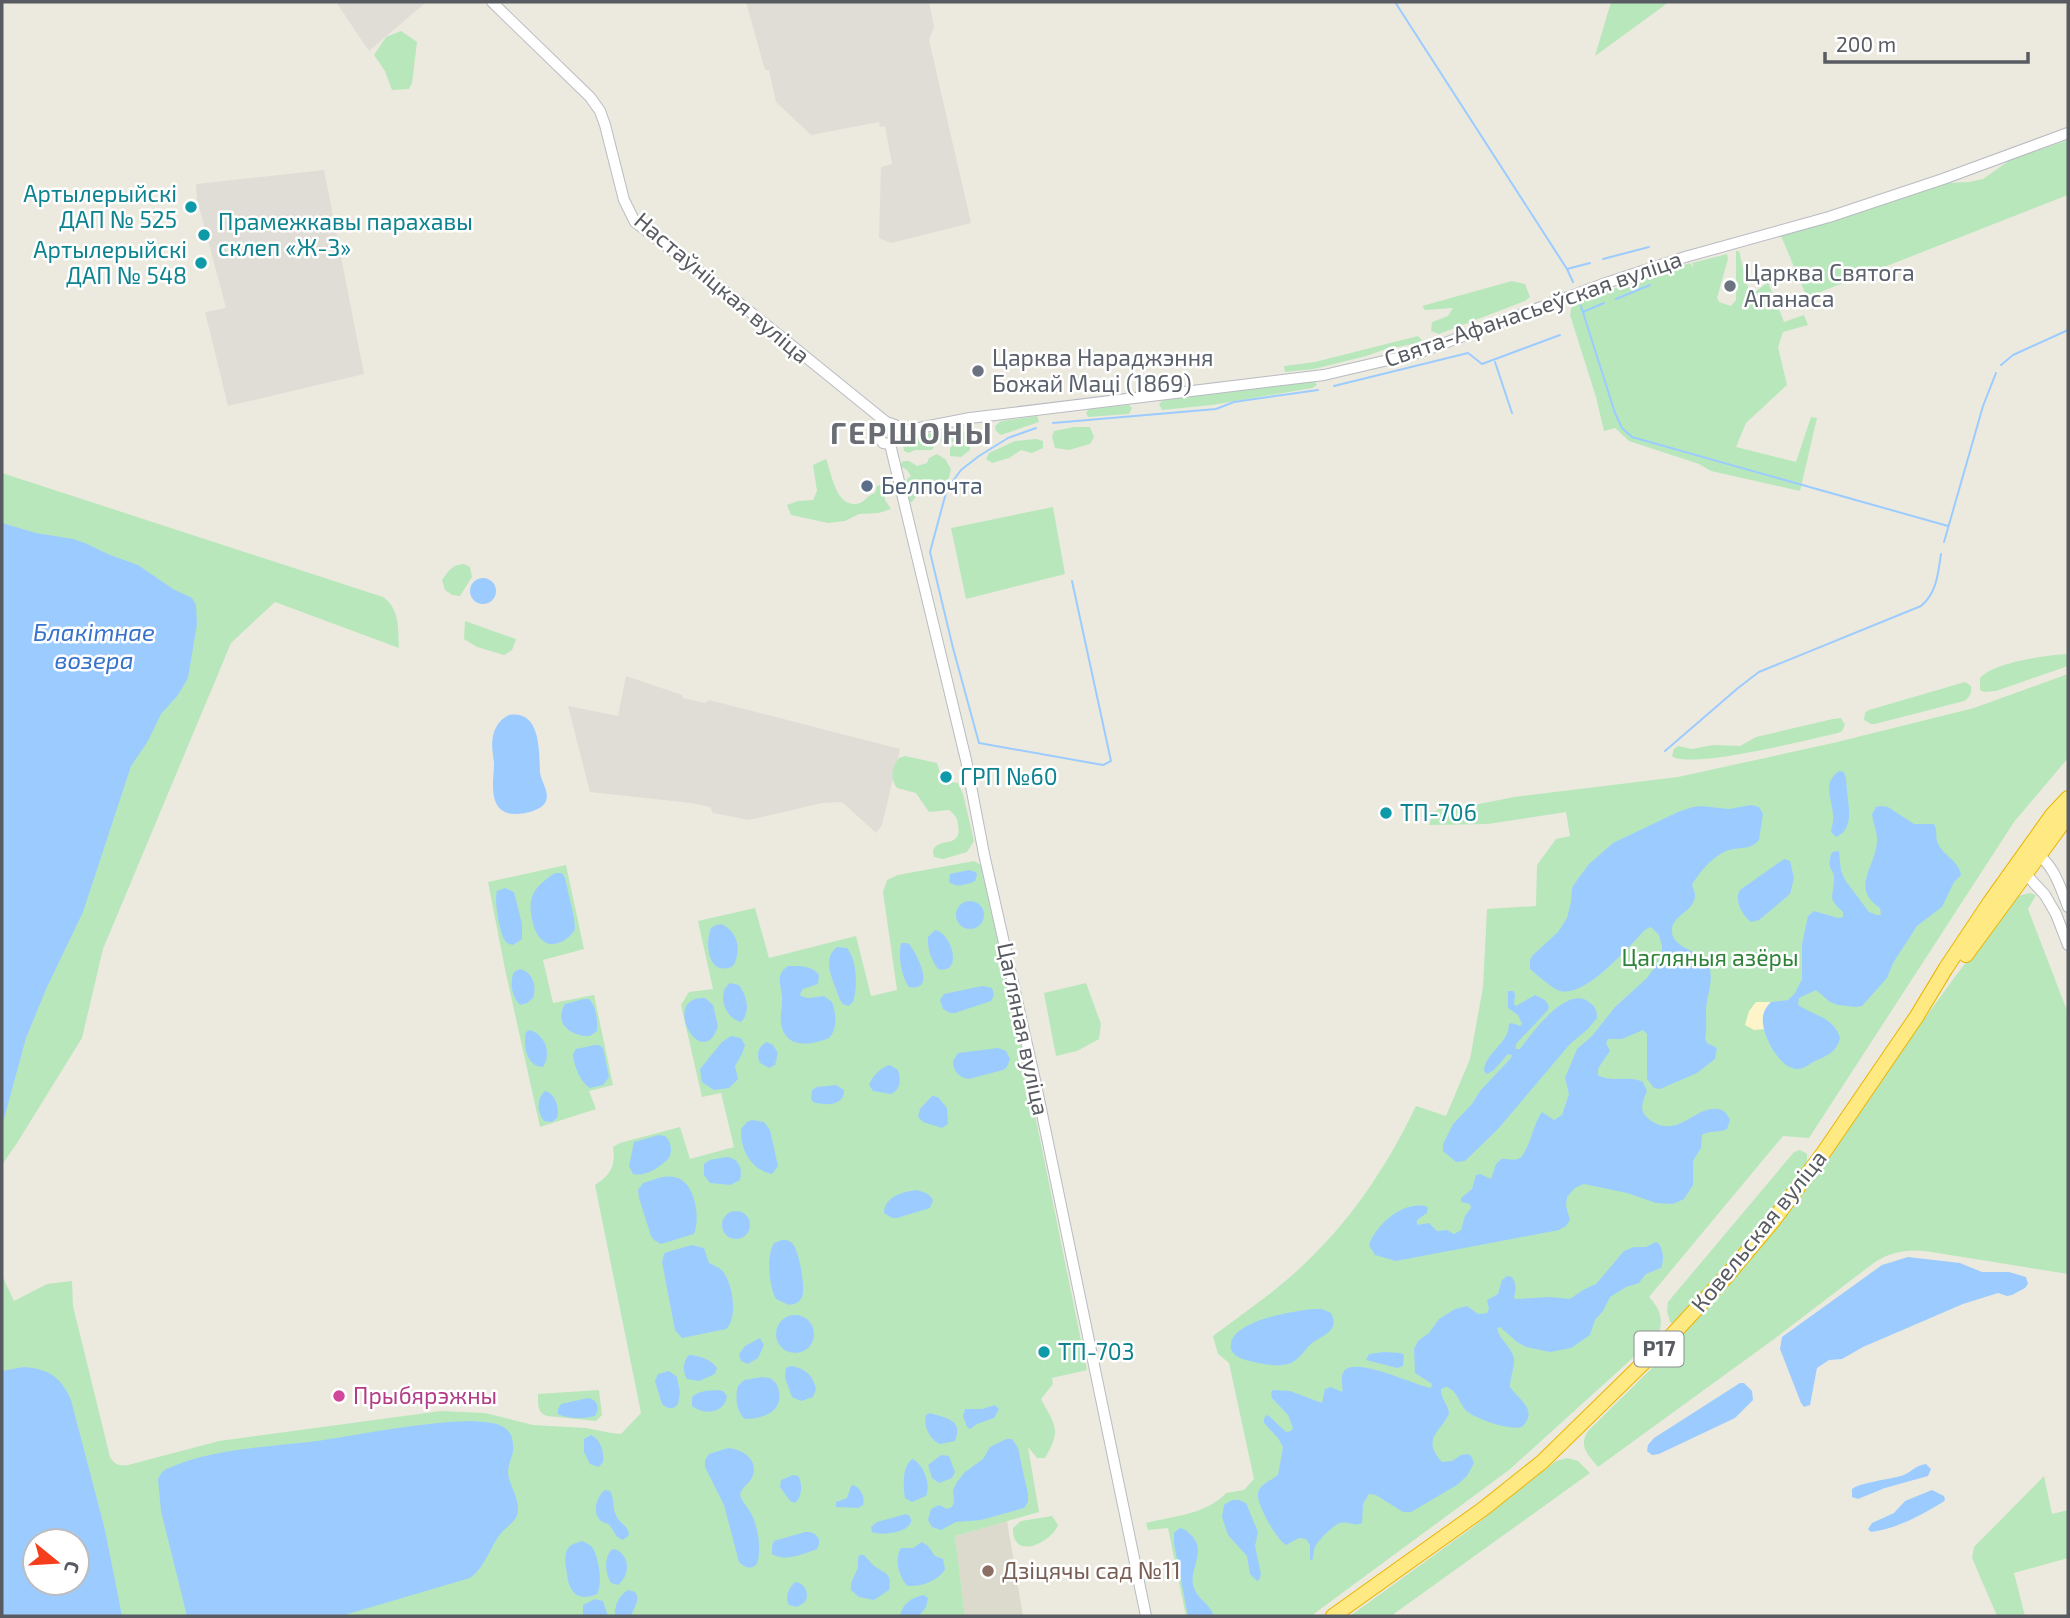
<svg xmlns="http://www.w3.org/2000/svg" width="2070" height="1618" font-family="'Exo 2',sans-serif">
<rect width="100%" height="100%" fill="#eceade"/>
<g fill="#dfddd6">
<polygon points="336,2 426,2 369,51"/>
<polygon points="746,2 929,2 934,27 929,40 971,223 891,243 879,238 881,167 892,164 885,126 880,127 879,122 811,135 776,102 769,70 765,70"/>
<polygon points="324,170 364,374 228,406 205,312 226,308 197,199 196,184"/>
<polygon points="626,676 682,695 683,698 705,703 709,700 900,749 882,825 876,833 842,802 822,803 749,820 713,813 710,807 691,803 590,792 568,706 618,716"/>
</g>
<polygon fill="#dcdacd" points="1007,1521 1023,1616 965,1616 955,1536"/>
<g fill="#b8e7bc" fill-rule="evenodd">
<polygon points="1611,2 1669,2 1595,56"/>
<polygon points="401,31 417,42 412,83 409,89 392,90 385,71 374,55 386,37"/>
<polygon points="2068,140 2068,195 1810,296 1806,295 1781,236 1947,183 1969,182 1983,179 2010,160"/>
<polygon points="1736,251 1739,251 1750,296 1768,282 1784,322 1804,315 1808,325 1783,332 1778,347 1787,385 1746,423 1736,447 1796,462 1811,417 1817,418 1800,491 1711,471 1699,464 1629,441 1615,428 1604,431 1596,397 1570,315 1572,305 1575,302 1690,263 1694,269 1692,263 1727,254 1728,259 1717,298 1719,302 1731,306 1736,300"/>
<polygon points="1512,281 1525,284 1530,297 1525,301 1439,334 1431,331 1432,322 1448,316 1453,308 1425,310 1422,306"/>
<polygon points="1418,336 1422,340 1417,343 1383,350 1366,356 1314,369 1285,372 1284,366 1315,362"/>
<polygon points="1314,381 1317,385 1312,388 1212,405 1162,410 1159,404 1163,400"/>
<polygon points="1129,405 1132,408 1129,414 1088,417 1086,413 1089,409"/>
<polygon points="1037,416 1039,422 1001,435 996,431 995,426 1001,421"/>
<polygon points="1074,427 1090,427 1094,437 1090,444 1069,450 1055,448 1052,437 1054,431"/>
<path d="M963,430L970,442V450L961,457L950,456V448L955,443L946,439L936,442L932,450H915L909,453L904,451L903,444C919,432 944,431 963,430Z"/>
<polygon points="1036,439 1043,441 1043,448 1032,453 1021,450 1009,458 992,463 986,459 989,453 1015,441"/>
<path d="M937,454L945,459L951,469L948,481C941,486 938,485 931,486C921,488 917,495 912,502H906L902,491L907,479L911,476L907,470L900,466L903,461H909L917,466L927,463L929,458Z"/>
<path d="M826,459C832,474 835,505 856,504C864,504 867,495 875,493L877,486L883,484L885,500L891,509L879,513L859,514L845,521L828,523L791,515L787,505L798,501L813,500L817,491L813,465Z"/>
<path d="M2,473L383,597C400,609 398,629 399,648L275,602L231,643L103,949L82,1038L17,1143L2,1165Z"/>
<polygon points="1053,507 1065,574 966,599 951,528"/>
<path d="M464,564L470,567L472,577L460,596L452,595L445,590L442,580C449,570 452,565 464,564Z"/>
<polygon points="465,621 516,639 512,650 504,655 477,647 464,639"/>
<path d="M2068,654V666L1996,691L1984,692L1980,690V678C1994,662 2047,655 2068,654Z"/>
<path d="M2068,674V758L2014,822L1809,1138L1783,1136L1649,1297C1660,1308 1665,1322 1657,1336L1509,1470L1311,1616H1186L1168,1528L1148,1530L1146,1523C1174,1516 1207,1514 1226,1493L1244,1490L1254,1479L1229,1363L1218,1354L1213,1336C1242,1314 1272,1294 1298,1270C1350,1222 1385,1170 1416,1106L1446,1116L1470,1059L1483,987L1487,909L1536,906L1537,865L1556,839L1570,836L1566,812L1488,824L1429,825L1433,813L1439,809L1464,807L1514,797L1678,777L1833,743L1974,708Z"/>
<path d="M1965,682L1971,686C1972,693 1970,697 1964,701L1875,724H1871L1864,720L1865,713L1869,710Z"/>
<path d="M1841,718L1845,725L1842,731L1838,733C1811,739 1689,770 1672,756L1674,749L1678,746L1692,749L1713,745L1740,746L1756,737L1833,719Z"/>
<path d="M905,756L937,763L943,781L958,783L963,794L974,841L967,852L943,859L934,857C933,852 932,850 936,846C945,839 962,846 958,824C957,817 954,814 949,810L929,812L916,793L897,788C890,778 891,768 899,758Z"/>
<path d="M974,861L981,865L984,874L1011,997C1008,1007 1010,1018 1017,1026L1087,1370L1052,1378L1053,1384L1041,1399C1055,1425 1062,1430 1045,1458H1037L1028,1447L1039,1512L955,1536L965,1616H2V1275L14,1301L47,1284L72,1281L73,1306L110,1457C115,1465 119,1466 128,1465L219,1441L441,1411L485,1413L533,1425L586,1428L611,1433L621,1434L641,1413L595,1185C611,1175 616,1165 613,1147L620,1143L680,1127L690,1159L734,1147L721,1093L702,1097L681,1005L689,992L713,989L698,921L755,908L769,958L856,936L871,996L897,990L883,892L887,880L898,875ZM35,1541H77V1583H35Z"/>
<polygon points="566,865 584,949 543,960 553,1003 594,995 613,1085 589,1091 596,1109 540,1127 505,969 488,882"/>
<path d="M2030,893L2036,895L2028,909L2068,1013V1274L1925,1251C1906,1249 1891,1252 1875,1262L1770,1342L1598,1467C1588,1455 1578,1446 1588,1431L1655,1365L1747,1264L1954,978L2011,904L2018,896Z"/>
<polygon points="1086,983 1101,1024 1099,1039 1077,1051 1056,1056 1044,993"/>
<polygon points="1800,1150 1807,1154 1807,1164 1745,1248 1673,1324 1670,1322 1667,1311 1668,1302 1794,1152"/>
<path d="M599,1390L602,1415L596,1421L547,1416C537,1413 538,1403 538,1394Z"/>
<polygon points="1567,1458 1578,1461 1590,1473 1391,1616 1350,1616 1473,1527 1556,1461"/>
<polygon points="2044,1476 2052,1514 2068,1510 2068,1558 2014,1573 2025,1616 1997,1616 1972,1558 1974,1547"/>
<path d="M1052,1516L1058,1525C1052,1542 1012,1562 1013,1528L1021,1521Z"/>
</g>
<polygon fill="#fdf5c9" points="1756,1002 1771,1002 1763,1016 1765,1029 1754,1030 1745,1025 1749,1011"/>
<g fill="#9cccff" fill-rule="evenodd">
<polygon points="2,523 36,533 73,539 85,543 110,555 138,565 173,589 192,598 196,605 197,624 188,678 178,695 161,714 148,741 131,766 83,912 47,987 26,1038 2,1126"/>
<circle cx="483" cy="591" r="13"/>
<path d="M509,715C541,710 539,751 540,772C541,782 551,793 545,803C540,812 514,817 505,812C488,804 494,778 494,763C493,754 491,745 493,736C495,727 500,719 509,715Z"/>
<path d="M1839,771L1844,772C1847,779 1846,783 1847,790C1848,805 1855,829 1836,837L1831,832C1832,826 1834,820 1833,814C1832,798 1822,783 1839,771Z"/>
<path d="M1751,805L1759,807L1763,814L1759,840C1751,849 1745,847 1734,849C1717,851 1700,871 1692,885C1693,888 1695,892 1695,895C1695,912 1671,915 1672,931C1672,948 1699,950 1707,963C1716,977 1706,996 1706,1011C1706,1021 1707,1029 1705,1038L1707,1043L1717,1048L1715,1059L1697,1073L1660,1089L1654,1088L1647,1079V1034L1643,1030L1622,1039H1608L1606,1043L1610,1051L1601,1064L1598,1069V1075C1611,1083 1628,1075 1643,1082L1647,1091C1642,1103 1638,1111 1650,1120C1678,1140 1694,1106 1718,1109C1725,1110 1727,1114 1730,1120L1727,1129C1719,1133 1710,1130 1702,1135L1701,1148L1693,1161V1185L1684,1199L1673,1204L1656,1203L1627,1193L1584,1184L1575,1188L1567,1197L1566,1206L1570,1220L1566,1226L1559,1230L1396,1261L1375,1255L1369,1245C1376,1224 1405,1199 1428,1207L1427,1213L1417,1220V1225L1429,1223L1437,1231L1447,1230L1454,1234L1461,1230L1465,1216L1471,1208L1470,1204L1461,1202V1198L1472,1189L1476,1175L1480,1174L1491,1179L1496,1164L1501,1159C1506,1158 1512,1161 1518,1159C1529,1154 1533,1123 1542,1112L1554,1120L1562,1115L1569,1094L1565,1078L1577,1049L1592,1036L1615,1007L1647,978L1658,962L1662,956V946L1659,935L1651,927L1646,929C1629,946 1586,998 1560,991C1553,989 1536,974 1530,969V960L1533,955L1558,932L1567,918L1571,902L1572,888L1575,883L1589,864L1613,843L1678,812L1693,807L1701,806L1729,809Z"/>
<path d="M1880,806L1888,807L1914,824H1934C1938,831 1935,834 1937,841C1941,855 1959,860 1961,875L1954,882L1942,907L1917,926L1893,963L1887,978L1862,1006L1856,1007L1838,1005L1830,1002L1816,990L1799,998L1798,1005C1813,1015 1835,1018 1840,1038C1837,1051 1829,1055 1817,1060C1810,1063 1805,1069 1797,1069C1779,1069 1760,1032 1763,1016C1764,1010 1767,1006 1771,1002L1788,1000L1795,993L1802,979V944L1808,916L1814,911L1838,918L1843,917V912C1827,897 1833,899 1834,880C1835,868 1825,871 1832,852L1839,851L1841,871L1845,880L1869,912L1877,915H1881L1880,908C1850,888 1875,868 1877,842C1878,833 1873,824 1872,814L1876,807Z"/>
<path d="M1784,859L1790,861L1794,878L1790,894L1759,920L1751,922C1742,915 1734,901 1740,890Z"/>
<path d="M969,870L976,872L977,875L975,881C967,885 956,888 949,882L950,874Z"/>
<path d="M555,873H562L565,878L574,918L575,929C569,940 553,950 542,940C533,933 528,907 532,897C535,887 547,878 555,873Z"/>
<path d="M505,888L514,892L522,924V939L513,945C507,943 507,944 504,939C499,929 494,901 497,891Z"/>
<circle cx="970" cy="915" r="14"/>
<path d="M721,924C738,931 742,951 733,966C709,978 704,945 711,928L716,925Z"/>
<path d="M935,930C953,934 963,975 938,969C931,960 927,948 928,937Z"/>
<path d="M901,943H907L910,945C918,956 936,992 909,987C901,976 898,956 901,943Z"/>
<path d="M837,947L847,948C857,960 858,988 853,1002L848,1006L843,1004L840,1000C835,983 820,960 837,947Z"/>
<path d="M788,966C799,966 812,965 819,975L818,984L803,989L800,994L801,996L808,998L824,996L832,1002C836,1013 838,1029 829,1038C810,1046 785,1049 781,1023C780,1015 782,1009 782,1001C783,987 773,976 788,966Z"/>
<path d="M520,969C533,972 537,987 533,998L527,1003L520,1005C512,997 509,982 514,972Z"/>
<path d="M730,983L739,985C747,996 751,1012 741,1022C725,1019 716,993 730,983Z"/>
<polygon points="982,986 992,988 994,995 991,1001 955,1013 950,1013 943,1009 940,1000 944,994"/>
<path d="M1508,991H1513L1515,994L1514,1004L1516,1006L1535,995L1545,1000L1549,1006L1548,1010L1516,1044V1049H1520C1532,1033 1568,983 1590,1003C1596,1007 1597,1011 1597,1018L1588,1029L1570,1044L1498,1129L1465,1161L1456,1162L1443,1151V1144L1453,1124L1472,1104L1480,1091L1511,1058L1512,1055L1508,1054L1494,1070L1487,1074L1484,1071C1485,1052 1509,1044 1509,1024L1512,1023L1520,1026L1522,1024L1518,1015L1508,1008Z"/>
<path d="M705,998L713,1005L718,1026C702,1075 659,996 705,998Z"/>
<path d="M584,999H589C596,1006 598,1021 597,1031L590,1036C571,1037 553,1023 565,1004Z"/>
<path d="M530,1030C545,1035 552,1053 543,1067C526,1067 523,1045 526,1032Z"/>
<polygon points="731,1036 741,1038 745,1045 742,1054 735,1066 738,1079 729,1088 714,1090 702,1082 700,1069 722,1042"/>
<path d="M767,1042L773,1045L778,1053L775,1065L769,1068L760,1063C756,1054 758,1046 767,1042Z"/>
<path d="M595,1045H599L603,1048L609,1077L603,1085L590,1088C580,1082 574,1066 573,1054L576,1049Z"/>
<path d="M998,1048L1006,1051L1010,1059L1007,1067L1003,1070L969,1079C959,1078 953,1071 953,1061L958,1053Z"/>
<path d="M890,1065L898,1070C901,1080 901,1089 891,1094L873,1091L869,1085C872,1076 881,1067 890,1065Z"/>
<path d="M836,1085L844,1090C845,1106 825,1106 813,1102L811,1098L812,1090L817,1087Z"/>
<path d="M545,1091C555,1093 560,1108 557,1118L552,1122L544,1121C537,1112 536,1099 545,1091Z"/>
<polygon points="932,1096 938,1097 947,1108 948,1124 942,1128 923,1122 918,1117 920,1109"/>
<path d="M752,1120L764,1122L770,1130L778,1166L772,1174C751,1170 740,1149 741,1129L747,1122Z"/>
<path d="M659,1135L665,1136C671,1142 673,1150 669,1158C660,1167 646,1177 633,1174L629,1166L634,1142Z"/>
<path d="M726,1157C739,1158 743,1169 740,1180L730,1185L710,1183L704,1175V1164L710,1160Z"/>
<path d="M662,1177C669,1176 677,1176 683,1181C696,1191 700,1220 694,1234L661,1244L654,1240L651,1236L639,1198L638,1190L643,1183Z"/>
<path d="M916,1190C924,1192 929,1193 933,1200L930,1208L897,1218H892L884,1213C884,1197 902,1192 916,1190Z"/>
<circle cx="736" cy="1225" r="14"/>
<path d="M782,1240C786,1240 789,1240 792,1243C799,1249 806,1289 802,1297C799,1303 795,1304 789,1305L776,1299C769,1286 766,1256 774,1243Z"/>
<path d="M1656,1242L1658,1243C1664,1249 1664,1261 1661,1268L1646,1274L1639,1283L1626,1287L1610,1297L1603,1311L1595,1320L1590,1335L1571,1348L1550,1352L1526,1347L1517,1342L1500,1327L1497,1328C1499,1339 1511,1346 1514,1358C1515,1367 1510,1377 1510,1387C1519,1400 1539,1410 1522,1427C1510,1431 1477,1419 1468,1412C1458,1404 1459,1391 1446,1387L1441,1389C1440,1398 1449,1405 1449,1414C1440,1433 1421,1438 1442,1462L1452,1461L1461,1455L1468,1454L1471,1456L1474,1463L1467,1476L1457,1485L1411,1512H1403L1376,1495L1369,1494L1363,1504L1362,1523C1354,1527 1349,1521 1341,1523C1335,1523 1319,1540 1316,1545C1313,1550 1314,1557 1312,1561L1310,1559V1545L1306,1539L1299,1538L1286,1545C1277,1540 1256,1504 1258,1493C1260,1484 1272,1480 1278,1475L1283,1447L1278,1438L1264,1423V1419L1266,1415L1269,1416L1286,1432L1291,1431L1293,1428L1288,1415L1272,1398L1271,1392L1273,1390L1290,1391L1322,1403L1325,1389L1331,1387L1342,1392C1344,1386 1339,1378 1344,1371C1355,1356 1416,1386 1431,1388L1432,1384L1415,1373L1414,1349L1418,1341L1429,1333L1439,1319L1455,1309L1467,1306L1478,1314L1487,1313L1489,1309L1487,1300L1498,1294L1502,1280L1507,1276L1512,1277C1517,1285 1516,1289 1514,1298L1516,1299L1550,1297L1570,1299L1583,1290L1596,1284L1624,1251L1634,1247H1646Z"/>
<path d="M692,1245L704,1248L709,1263C715,1266 721,1268 724,1273C733,1286 738,1318 726,1329L682,1338L675,1330L662,1262L664,1254L667,1252Z"/>
<polygon points="1908,1257 1960,1263 1982,1272 2009,1272 2026,1277 2028,1284 2025,1288 2012,1295 2007,1296 1998,1293 1963,1304 1863,1347 1842,1359 1829,1360 1817,1368 1810,1405 1804,1407 1801,1403 1780,1349 1782,1337 1882,1265"/>
<path d="M1313,1309H1322L1331,1313C1339,1329 1327,1334 1315,1341C1305,1347 1302,1358 1291,1363C1280,1367 1269,1365 1258,1363C1248,1360 1228,1358 1231,1343C1235,1320 1294,1311 1313,1309Z"/>
<circle cx="795" cy="1334" r="19"/>
<polygon points="760,1338 764,1345 758,1358 748,1364 741,1361 739,1354 745,1346"/>
<polygon points="1384,1352 1401,1353 1404,1355 1403,1366 1397,1368 1366,1360 1369,1354"/>
<path d="M689,1355C698,1355 712,1360 717,1368L715,1374L699,1381L687,1379C682,1372 683,1361 689,1355Z"/>
<path d="M791,1366C806,1369 812,1374 816,1389L813,1397L801,1401L792,1397L785,1378L786,1368Z"/>
<path d="M24,1367C49,1369 61,1377 71,1400L105,1530L122,1616H2V1371ZM35,1541H77V1583H35Z"/>
<path d="M669,1371L677,1377L680,1392L678,1404C674,1410 667,1409 662,1404L655,1381L658,1374Z"/>
<path d="M762,1377L770,1378C776,1382 778,1385 779,1392C783,1412 762,1419 745,1419C736,1412 735,1396 738,1386L744,1380Z"/>
<polygon points="1740,1383 1744,1383 1752,1391 1753,1400 1735,1418 1659,1454 1652,1455 1647,1451 1648,1445 1654,1438"/>
<path d="M718,1390L723,1391L727,1396C725,1413 704,1416 692,1406V1397C700,1390 708,1391 718,1390Z"/>
<path d="M588,1398C598,1400 600,1408 595,1416C585,1419 567,1419 558,1414V1409L561,1404Z"/>
<polygon points="995,1405 999,1409 994,1418 977,1424 970,1429 967,1427 963,1416 965,1409 982,1409"/>
<path d="M930,1413C945,1418 964,1419 955,1441L940,1444C930,1440 923,1426 926,1415Z"/>
<path d="M472,1421C494,1423 515,1422 513,1451C512,1458 508,1465 508,1472C508,1482 518,1496 518,1508C519,1519 511,1523 504,1530C490,1544 487,1566 470,1578L341,1616H187L161,1511L158,1479C161,1473 163,1470 169,1468C213,1448 270,1447 317,1441C369,1433 420,1422 472,1421Z"/>
<path d="M591,1435C601,1439 604,1452 603,1462L599,1467L590,1464L584,1452V1439Z"/>
<polygon points="1006,1439 1012,1439 1018,1448 1028,1494 1028,1502 1024,1508 981,1520 956,1522 941,1530 932,1527 928,1520 931,1509 939,1505 947,1509 952,1507 954,1502 953,1490 957,1482 965,1472 983,1459 990,1447"/>
<path d="M728,1448C742,1449 758,1459 753,1475C750,1484 742,1486 740,1495C742,1501 745,1504 749,1510C758,1524 762,1548 757,1564C751,1570 745,1568 739,1562L724,1505L705,1467V1460L709,1454Z"/>
<polygon points="941,1455 949,1456 955,1472 952,1478 939,1483 932,1478 928,1465"/>
<path d="M913,1459C924,1466 931,1484 926,1496L912,1502L905,1498C903,1486 902,1465 913,1459Z"/>
<path d="M1926,1464L1931,1469L1928,1476L1885,1488L1858,1499L1852,1497V1489C1859,1483 1890,1479 1901,1476C1911,1473 1915,1465 1926,1464Z"/>
<path d="M793,1475L798,1476C803,1483 802,1498 795,1503L790,1501L780,1487L781,1480Z"/>
<path d="M853,1485C860,1487 866,1498 863,1505L858,1508L836,1507V1502L847,1498L851,1486Z"/>
<path d="M605,1490L610,1491C615,1500 612,1507 616,1515C619,1524 628,1524 629,1535L623,1540C615,1537 616,1534 611,1527C606,1521 607,1525 601,1521C591,1513 597,1496 605,1490Z"/>
<path d="M1932,1490L1944,1496L1945,1500L1943,1502C1922,1515 1896,1529 1871,1532L1868,1529L1872,1523L1894,1513L1905,1501Z"/>
<polygon points="1232,1500 1239,1500 1246,1503 1258,1532 1255,1546 1261,1574 1259,1580 1257,1581 1250,1574 1247,1556 1228,1535 1222,1517 1224,1505"/>
<path d="M906,1514L910,1516C910,1518 912,1520 911,1522C908,1533 880,1536 872,1532L871,1527L877,1522Z"/>
<path d="M1180,1528C1186,1529 1188,1532 1193,1537C1207,1554 1186,1572 1195,1590C1200,1601 1209,1603 1214,1616H1188L1174,1544V1533Z"/>
<path d="M805,1532C816,1531 823,1539 817,1549C804,1554 784,1562 772,1554V1546L774,1541Z"/>
<path d="M582,1541C586,1543 589,1544 592,1547C599,1556 603,1585 597,1594C578,1602 569,1593 567,1574C566,1567 564,1557 567,1550C570,1544 576,1543 582,1541Z"/>
<path d="M922,1542L928,1546L935,1556L943,1559L945,1569C939,1581 920,1587 908,1586C899,1578 894,1559 901,1548H913Z"/>
<path d="M615,1549C631,1556 630,1575 618,1585L611,1583C605,1573 604,1559 611,1550Z"/>
<path d="M859,1555H864C867,1558 870,1562 873,1565C884,1574 893,1572 889,1590L874,1600L859,1597L851,1590C850,1581 854,1578 857,1570C859,1565 857,1561 859,1555Z"/>
<path d="M795,1582C805,1583 810,1594 805,1602L797,1607L789,1605C784,1597 789,1588 795,1582Z"/>
<path d="M628,1590L635,1592C641,1599 634,1608 631,1616H615C614,1606 619,1595 628,1590Z"/>
<path d="M924,1595L928,1598L926,1607L919,1616H900C902,1604 912,1597 924,1595Z"/>
<polygon points="595,1599 603,1601 608,1616 583,1616 583,1605"/>
</g>
<g fill="none" stroke-linecap="round" stroke-linejoin="round">
<g stroke="#9cccff" stroke-width="2">
<polyline points="1395,2 1567,269 1573,282"/>
<polyline points="1603,259 1649,247"/>
<polyline points="1567,269 1590,263"/>
<polyline points="1616,299 1650,285"/>
<polyline points="1581,306 1615,413 1622,428 1632,437 1948,526"/>
<polyline points="1583,312 1604,303"/>
<polyline points="1495,362 1512,413"/>
<polyline points="2001,365 2013,355 2068,330"/>
<polyline points="1334,386 1468,353 1482,364 1560,335"/>
<polyline points="1053,423 1216,409 1234,402 1318,390"/>
<polyline points="1036,428 1008,438 979,456 961,470 947,489 930,552 953,648 979,743 1103,765 1111,761 1072,581"/>
<polyline points="1944,542 1983,406 1996,373"/>
<path d="M1665,751L1738,688L1759,672L1921,606C1937,593 1938,573 1941,554"/>
</g>
<defs>
<g id="secondary">
<polyline points="492,2 590,97 600,111 605,125 624,200 635,222 717,285 886,422 895,425 899,432"/>
<polyline points="886,422 878,429 877,435 883,443 890,444"/>
<polyline points="899,432 970,418 1324,375 1418,353 1603,284 1685,257 1829,217 1943,179 2068,133"/>
<polyline points="890,444 966,760 984,854 1035,1080 1146,1616"/>
<path d="M2033,852C2053,861 2061,889 2068,907"/>
<polyline points="2023,871 2045,895 2056,914 2068,945"/>
</g>
<g id="highway">
<polyline points="1966,955 2068,816"/>
<polyline points="1333,1616 1483,1509 1542,1462 1672,1335 1725,1278 1773,1221 1824,1152 1917,1016 1946,968 1990,902 2052,815 2068,798"/>
</g>
</defs>
<use href="#secondary" stroke="#b8bbc2" stroke-width="12"/>
<use href="#highway" stroke="#ebb400" stroke-width="16"/>
<use href="#secondary" stroke="#fff" stroke-width="10"/>
<use href="#highway" stroke="#ffe983" stroke-width="14"/>
</g>
<g fill="#0f9aa8" stroke="#fff" stroke-width="2.5">
<circle cx="191" cy="207" r="7"/>
<circle cx="204" cy="235" r="7"/>
<circle cx="201" cy="263" r="7"/>
<circle cx="946" cy="777" r="7"/>
<circle cx="1386" cy="813" r="7"/>
<circle cx="1044" cy="1352" r="7"/>
</g>
<g fill="#6b7280" stroke="#fff" stroke-width="2.5">
<circle cx="1730" cy="286" r="7"/>
<circle cx="978" cy="371" r="7"/>
</g>
<circle fill="#5c6f8a" stroke="#fff" stroke-width="2.5" cx="867" cy="486" r="7"/>
<circle fill="#d1479c" stroke="#fff" stroke-width="2.5" cx="339" cy="1396" r="7"/>
<circle fill="#8d6e63" stroke="#fff" stroke-width="2.5" cx="988" cy="1571" r="7"/>
<g text-anchor="middle" stroke-width="5" stroke-linejoin="round" paint-order="stroke">
<rect fill="#fff" stroke="#8a8c90" stroke-width="2" x="1634.5" y="1331.5" width="49" height="35" rx="5"/>
<g font-size="21" font-weight="bold" fill="#585b61">
<text x="1659" y="1356">Р17</text>
</g>
<g font-size="23" fill="#0d838f" stroke="#fff" text-anchor="start">
<text x="177" y="202" text-anchor="end">Артылерыйскі<tspan x="177" dy="26">ДАП № 525</tspan></text>
<text x="218" y="230">Прамежкавы парахавы<tspan x="218" dy="26">склеп «Ж-З»</tspan></text>
<text x="187" y="258" text-anchor="end">Артылерыйскі<tspan x="187" dy="26">ДАП № 548</tspan></text>
<text x="960" y="785">ГРП №60</text>
<text x="1400" y="821">ТП-706</text>
<text x="1058" y="1360">ТП-703</text>
</g>
<g font-size="23" fill="#5b616d" stroke="#fff" text-anchor="start">
<text x="1744" y="281">Царква Святога<tspan x="1744" dy="26">Апанаса</tspan></text>
<text x="992" y="366">Царква Нараджэння<tspan x="992" dy="26">Божай Маці (1869)</tspan></text>
</g>
<g font-size="23" fill="#585b61" stroke="#fff">
<text transform="translate(722 288) rotate(40)" y="8">Настаўніцкая вуліца</text>
<text transform="translate(1533 309) rotate(-19)" y="8">Свята-Афанасьеўская вуліца</text>
<text transform="translate(1023 1029) rotate(78)" y="8">Цагляная вуліца</text>
<text transform="translate(1759 1231) rotate(-51)" y="8">Ковельская вуліца</text>
</g>
<g font-size="23" fill="#4e5e75" stroke="#fff" text-anchor="start">
<text x="881" y="494">Белпочта</text>
</g>
<g font-size="23" fill="#2e8338" stroke="#fff">
<text x="1710" y="966">Цагляныя азёры</text>
</g>
<g font-size="23" fill="#b23c85" stroke="#fff" text-anchor="start">
<text x="353" y="1404">Прыбярэжны</text>
</g>
<g font-size="23" fill="#785e54" stroke="#fff" text-anchor="start">
<text x="1002" y="1579">Дзіцячы сад №11</text>
</g>
<g font-size="24" font-style="italic" fill="#3773ca" stroke="#fff">
<text x="94" y="641">Блакітнае<tspan x="94" dy="28">возера</tspan></text>
</g>
<g font-size="30" font-weight="bold" letter-spacing="2" fill="#696d73" stroke="#fff">
<text x="912" y="444">ГЕРШОНЫ</text>
</g>
</g>
<rect width="2070" height="1618" fill="none" stroke="#585b61" stroke-width="7"/>
<g transform="translate(56 1562) rotate(108)"><circle r="33" fill="#ffffff" stroke="#bcbdc0" stroke-width="2"/>
<path d="M0-5L12 26L0 18L-12 26Z" fill="#f53e1c"/>
<text y="-10" font-size="19" font-weight="bold" text-anchor="middle" fill="#585b61">С</text>
</g>
<path d="M1825 52v10h203v-10" fill="none" stroke="#585b61" stroke-width="3.5"/>
<text x="1836" y="52" font-size="21" fill="#585b61" stroke="#ffffff" stroke-width="5" paint-order="stroke">200 m</text>
</svg>
